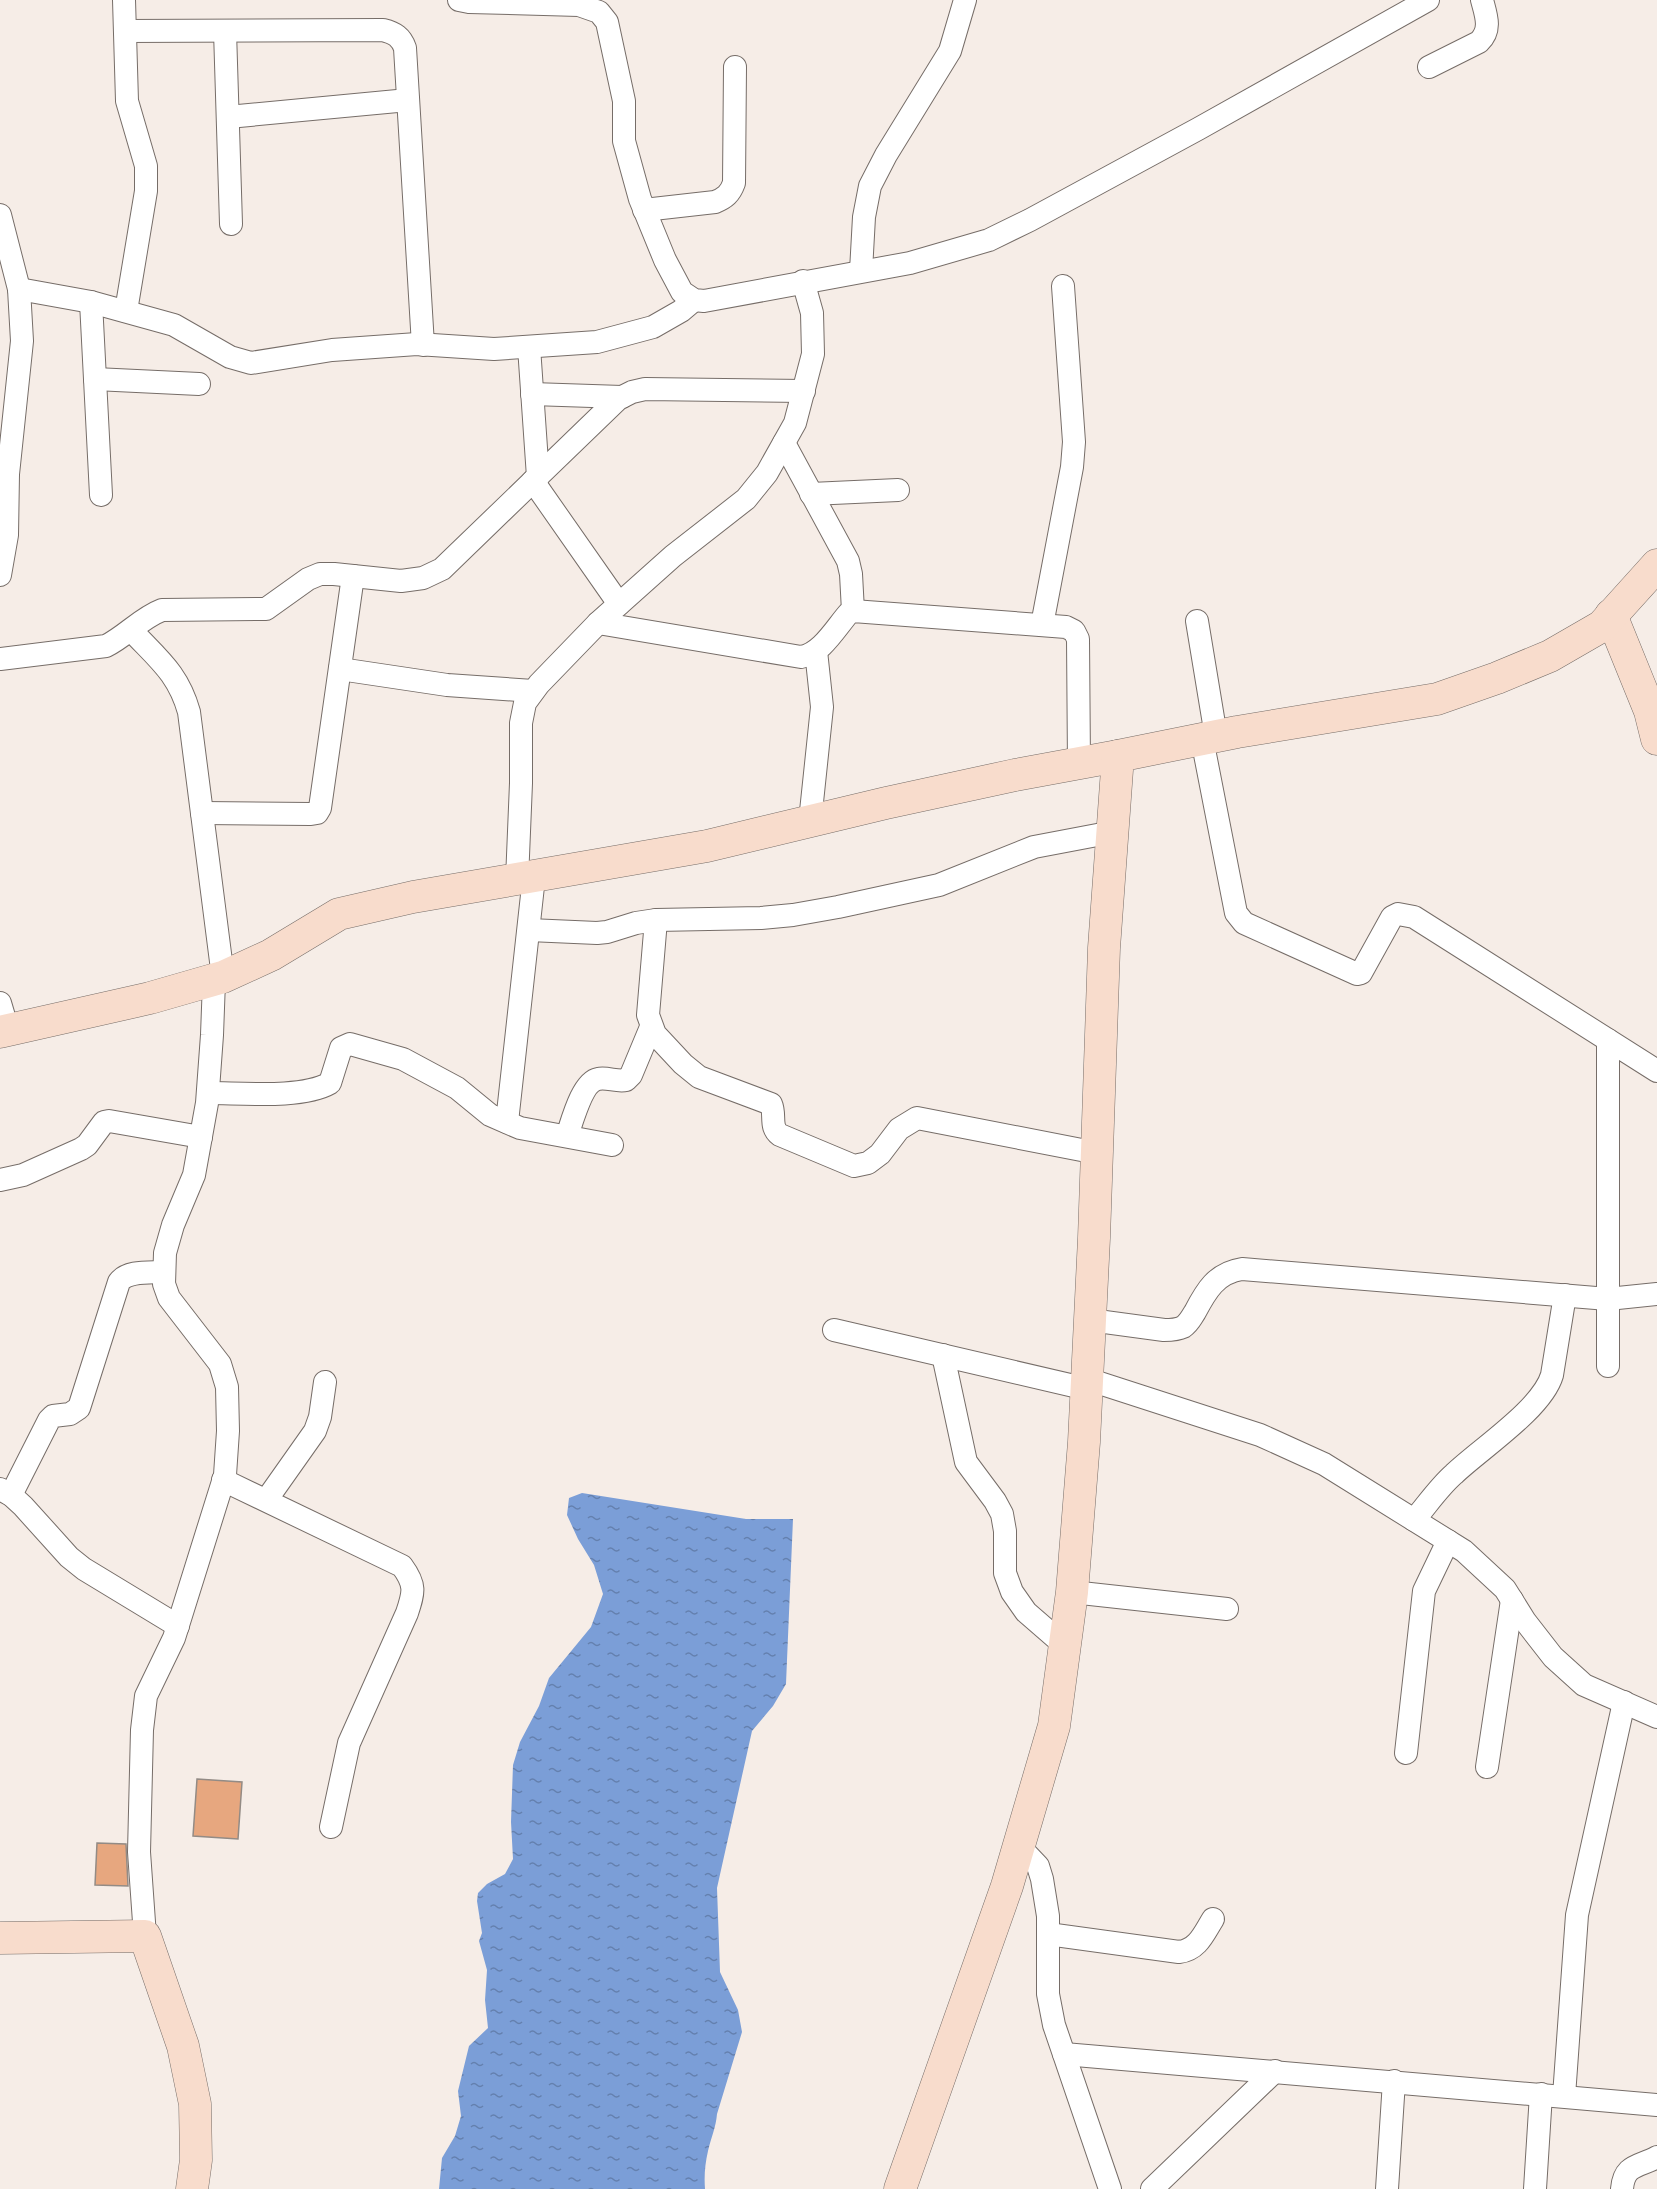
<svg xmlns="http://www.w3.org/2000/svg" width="1657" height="2189" font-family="'Alegreya Sans',sans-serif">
<defs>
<pattern id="water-ripples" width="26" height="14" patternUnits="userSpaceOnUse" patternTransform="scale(1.5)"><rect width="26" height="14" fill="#7b9ed7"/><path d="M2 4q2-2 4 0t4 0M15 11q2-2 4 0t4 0" fill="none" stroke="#6480ae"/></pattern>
</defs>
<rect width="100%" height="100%" fill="#f6ede7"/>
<path fill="url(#water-ripples)" d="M582,1493L746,1519H793L786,1684L773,1706L752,1731L717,1888L720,1972L738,2010L742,2032L717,2114C716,2127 711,2138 708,2151C705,2164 704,2176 705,2189H439L442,2158L455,2136L461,2116L458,2091L469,2046L488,2028L485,2000L487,1970L479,1941L482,1933L477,1901L478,1893L487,1884L505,1874L513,1859L511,1822L513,1765L520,1742L539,1706L549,1678L591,1627L603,1594L594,1565L578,1539L567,1515L569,1498Z"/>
<g fill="#e7a77f" stroke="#938b85" stroke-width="1.5">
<polygon points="197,1779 242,1782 238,1839 193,1836"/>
<polygon points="97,1843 126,1844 128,1886 95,1885"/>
</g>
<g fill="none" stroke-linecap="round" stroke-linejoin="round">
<defs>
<g id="street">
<polyline points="124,0 127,101 146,166 146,191 126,311"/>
<polyline points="459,0 469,2 579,5 599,12 607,22 624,101 624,141 640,199 665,260 682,292 694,300 704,301 910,263 989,240 1030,220 1198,129 1428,0"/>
<path d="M125,31L383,30C395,33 401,37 405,48L423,345"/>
<polyline points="225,31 231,224"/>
<path d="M1429,67L1479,42C1492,30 1486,15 1482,0"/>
<polyline points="228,117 408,100"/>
<path d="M644,210L715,202C725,198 730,194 734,183L735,67"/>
<polyline points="0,215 19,289 22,341 8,474 7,535 0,575"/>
<polyline points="861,271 864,217 870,186 886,155 950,51 965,0"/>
<polyline points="19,289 91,302 174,325 230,357 251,363 332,350 417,344 494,349 597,342 653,327 681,311 694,300"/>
<polyline points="91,302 101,495"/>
<polyline points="529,347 538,477"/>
<polyline points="95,379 199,384"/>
<polyline points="532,394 622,397"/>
<polyline points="784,443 848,561 851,574 853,611"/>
<polyline points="533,481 619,604"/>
<polyline points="811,494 898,490"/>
<polyline points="1197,621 1216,736"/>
<path d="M598,623L801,657C821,654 835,629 848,614L853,611L1066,627L1074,631L1078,639L1079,764"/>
<polyline points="1042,625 1072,467 1074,442 1063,286"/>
<path d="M131,630C158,659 178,673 189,712L223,977"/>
<path d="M0,659L106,646C126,636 141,618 162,610L266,609L308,579L320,574H334L401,581L423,578L442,569L618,399L632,392L645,389L804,391"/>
<polyline points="340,669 447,685 533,691"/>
<polyline points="1202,739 1236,913 1244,923 1357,974 1361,973 1392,917 1398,914 1414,917 1657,1071"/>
<polyline points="202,813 311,814 317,813 320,808 353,576"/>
<polyline points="810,821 822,707 816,651"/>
<polyline points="517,880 521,783 521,723 525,703 539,684 598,623 673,556 746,499 767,473 795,423 813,354 812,313 803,281"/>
<path d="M656,920L648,1015L655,1034L683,1064L699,1077L771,1104C776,1115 769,1127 780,1135L854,1166L868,1163L880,1154L899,1129L917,1118L1097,1153"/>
<polyline points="529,930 597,933 607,932 636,923 656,920 761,918 793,915 838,907 939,885 1034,847 1113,832"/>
<polyline points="0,1003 8,1030"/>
<path d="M208,1093C242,1093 302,1099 330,1083L341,1048L350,1044L403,1059L457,1088L490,1115L520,1128L612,1145"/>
<polyline points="507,1122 534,877"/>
<path d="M567,1136C572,1122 582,1082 598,1079C607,1077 617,1082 626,1080L631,1075L651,1027"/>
<polyline points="0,1180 23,1175 81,1149 87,1145 104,1122 109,1121 201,1137"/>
<path d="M1090,1320L1164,1330C1170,1330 1177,1330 1183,1327C1189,1323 1191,1318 1195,1312C1206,1291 1216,1273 1242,1269L1608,1299L1657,1294"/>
<polyline points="834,1330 1087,1389"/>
<polyline points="943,1355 966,1462 995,1501 1002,1514 1005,1531 1005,1573 1012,1592 1026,1612 1064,1645"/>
<polyline points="1608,1366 1608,1040"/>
<polyline points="1087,1379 1260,1435 1324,1464 1464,1551 1505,1589 1525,1621 1553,1657 1584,1685 1657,1717"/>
<path d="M223,1480L402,1566C416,1585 414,1592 407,1613L349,1743L331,1827"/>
<polyline points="0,1489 11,1495 23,1506 69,1557 84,1569 178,1626"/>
<path d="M11,1495L49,1420L53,1416L70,1414L79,1408L119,1282C128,1270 150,1273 164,1272"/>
<polyline points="267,1499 315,1431 320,1417 325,1382"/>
<path d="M1414,1520C1427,1505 1439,1487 1454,1474C1480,1449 1542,1409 1552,1375L1565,1295"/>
<polyline points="1072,1592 1227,1609"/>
<polyline points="1406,1753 1424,1591 1448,1541"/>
<polyline points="1487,1767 1512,1600"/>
<polyline points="1019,1846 1038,1866 1042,1879 1048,1916 1048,1994 1054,2025 1110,2189"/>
<path d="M1048,1934L1179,1952C1198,1950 1204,1933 1213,1919"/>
<polyline points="145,1936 139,1852 142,1730 146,1696 174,1638 225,1475 228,1431 227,1387 220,1364 169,1298 164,1284 165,1253 173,1225 194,1175 207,1103 212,1035 214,981"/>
<polyline points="1064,2054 1657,2105"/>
<polyline points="1564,2096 1577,1915 1624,1702"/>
<polyline points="1152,2189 1275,2071"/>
<polyline points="1387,2189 1394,2081"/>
<polyline points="1535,2189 1541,2094"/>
<path d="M1622,2189C1624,2164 1639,2167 1657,2157"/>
</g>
<g id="secondary">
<polyline points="1611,615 1650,711 1657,739"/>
<polyline points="0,1032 150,998 223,977 271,955 339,914 413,897 707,846 886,803 1015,775 1118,756"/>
<polyline points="0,1938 145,1936 183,2046 195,2104 196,2160 192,2189"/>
<polyline points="900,2189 1007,1886 1054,1726 1072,1592 1084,1442 1094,1238 1104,948 1118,756 1237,732 1437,699 1497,678 1550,656 1602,626 1657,565"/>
</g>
</defs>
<use href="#street" stroke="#766d68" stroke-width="24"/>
<use href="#secondary" stroke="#766d68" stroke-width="33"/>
<use href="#street" stroke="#fff" stroke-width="22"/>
<use href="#secondary" stroke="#f8dccc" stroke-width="32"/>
</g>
</svg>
